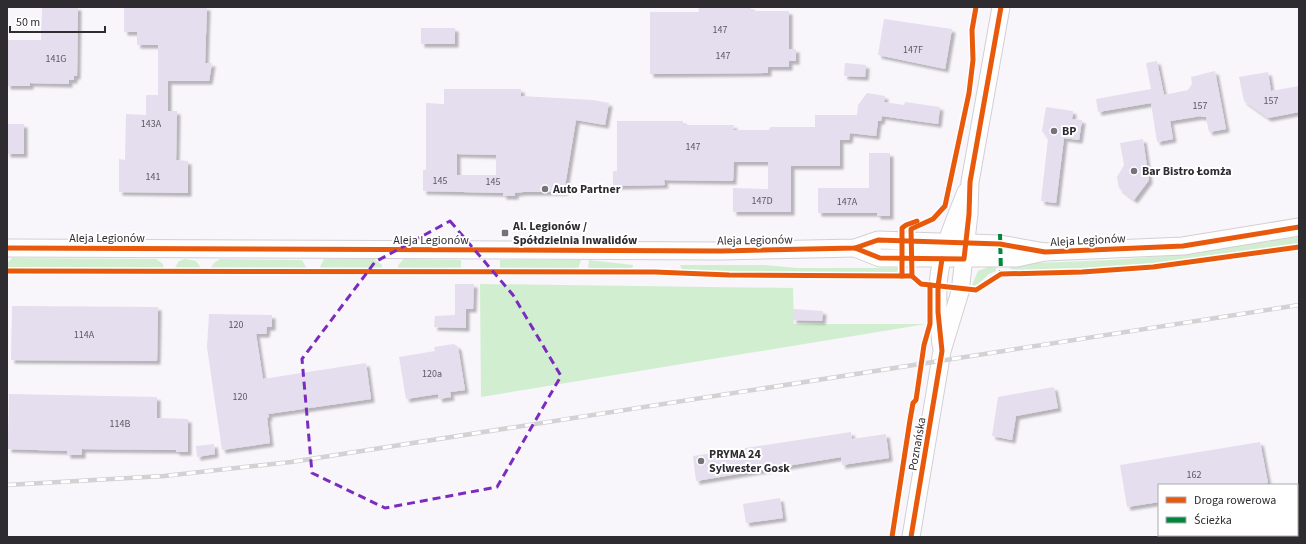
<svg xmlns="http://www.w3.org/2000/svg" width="1306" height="544" font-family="'Source Sans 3',sans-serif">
<defs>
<filter id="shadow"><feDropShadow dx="3.5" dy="3.5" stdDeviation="1" flood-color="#0004"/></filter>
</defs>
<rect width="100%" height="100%" fill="#f8f5fb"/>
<g fill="#d1eed0">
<polygon points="1299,237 1299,244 1179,262 1083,269 1013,271 1008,266 1008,264 1112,260 1178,255"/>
<polygon points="12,258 156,259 163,264 164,268 7,268 7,263"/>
<polygon points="185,259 196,261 201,268 174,269 179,261"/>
<polygon points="220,259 302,260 307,269 210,269 214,263"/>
<polygon points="324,259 374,259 382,265 382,269 319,269"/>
<polygon points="404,259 461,260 461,269 397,270 399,264"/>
<polygon points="500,260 581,260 578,269 500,269"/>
<polygon points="589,260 633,265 632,270 588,269"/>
<polygon points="996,264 996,271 989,274 976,286 972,285 978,271"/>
<polygon points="680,265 764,265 797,268 899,268 896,273 728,273 682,270"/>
<polygon points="480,284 793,288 794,324 926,324 481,397"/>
</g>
<g fill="#e5deee" fill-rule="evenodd" filter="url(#shadow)">
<polygon points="42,7 78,7 77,76 74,76 74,80 69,80 69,84 30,83 30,86 7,86 7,40 41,40"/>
<polygon points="124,7 207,7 205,63 212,63 209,81 168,81 168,111 177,111 176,160 188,161 188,193 119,192 119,159 125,160 126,114 146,115 146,95 158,95 158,45 137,45 137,32 124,32"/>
<polygon points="698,7 751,7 751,11 789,11 789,49 796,49 796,61 789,61 789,67 768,67 768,73 650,74 650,12 699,12"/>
<polygon points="884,19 952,29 945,69 878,55"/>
<rect x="421" y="28" width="34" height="16"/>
<polygon points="1157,61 1164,95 1188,90 1192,84 1191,77 1215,71 1226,129 1209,132 1206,117 1201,117 1201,116 1170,121 1173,139 1157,142 1151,103 1098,112 1096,99 1151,89 1146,63"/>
<polygon points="845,63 866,65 865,77 844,76"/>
<polygon points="1268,72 1271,91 1299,86 1299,112 1268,118 1244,101 1239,77"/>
<path d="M444,89H521V96L593,100L609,103L605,125L576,120L564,192H523L515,193V196H503V193L423,191V170H426V103L444,104ZM457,154L496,155V175H457Z"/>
<polygon points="867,93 885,96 884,102 904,105 905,102 940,107 938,124 882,116 881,121 878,121 876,136 850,133 849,140 840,140 840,166 791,166 791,212 733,212 733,188 768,189 768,162 734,162 733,181 664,180 665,185 613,186 613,171 617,171 617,121 683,121 683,125 734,125 733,130 769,130 770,127 815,127 815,115 857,115 858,105"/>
<polygon points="1046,107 1073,111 1072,119 1082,120 1079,140 1064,138 1056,203 1041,201 1048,139 1042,131"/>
<rect x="7" y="124" width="17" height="30"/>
<polygon points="1143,139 1149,180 1134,200 1119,188 1117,177 1124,165 1120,143"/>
<polygon points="869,153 890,153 890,216 877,216 877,213 818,213 818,188 869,188"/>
<polygon points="455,284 474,284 473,309 466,309 466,328 434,327 435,316 455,315"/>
<polygon points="12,306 158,307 157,361 11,360"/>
<polygon points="793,309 823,311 822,321 793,320"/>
<polygon points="209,314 272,315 272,327 267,327 266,334 256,334 263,379 366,363 371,399 268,414 269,417 267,418 270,443 222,450 207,347"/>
<polygon points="454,344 458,347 465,390 450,392 451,397 439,399 438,394 406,399 399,357 435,351 434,347"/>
<polygon points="1054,387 1058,408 1016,416 1012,440 992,436 998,397"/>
<polygon points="9,394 157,397 157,418 188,419 188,452 176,452 176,450 82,449 82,455 67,455 67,451 8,449"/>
<polygon points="851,432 852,439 886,434 889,458 842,465 841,457 696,481 693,456"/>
<polygon points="1260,442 1268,483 1256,485 1159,485 1159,502 1127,507 1120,465"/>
<polygon points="214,444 215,454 197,457 196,446"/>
<polygon points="780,498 783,518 746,523 743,504"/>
</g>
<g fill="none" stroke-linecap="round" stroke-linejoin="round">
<defs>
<g id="secondary">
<polyline points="7,248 721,251 855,248 878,240 1000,244 1045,252"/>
<polyline points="855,248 880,258 1017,258 1045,252 1183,246 1299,227"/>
<path d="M941,345C939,325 937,306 938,286C940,253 954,222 966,192"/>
<polyline points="911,537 942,351 960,292 969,214 970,182 1001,7"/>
</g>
</defs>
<use href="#secondary" stroke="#d2cfd5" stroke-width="19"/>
<use href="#secondary" stroke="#fefefe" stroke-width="17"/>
<defs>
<polyline id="rail" points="7,485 164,476 291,462 1299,305"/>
</defs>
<use href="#rail" stroke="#d2d1d3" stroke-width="4.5"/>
<use href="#rail" stroke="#fff" stroke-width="3" stroke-dasharray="9" stroke-linecap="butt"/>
<polyline stroke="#00873e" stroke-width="4" stroke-dasharray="8 4" stroke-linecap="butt" points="1000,234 1001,274"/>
<defs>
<g id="cycleway">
<polyline points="7,248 721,251 855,248 878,240 1000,244 1045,252 1183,246 1299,227"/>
<polyline points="855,248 880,258 964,259 969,214 970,182 1001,7"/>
<polyline points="7,271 655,272 729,275 902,276 912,276 921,284 976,290 1001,274 1082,272 1153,267 1299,247"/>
<polyline points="902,276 902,228 906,225 917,221"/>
<polyline points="912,276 911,229 933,219 945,206 969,93 973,60 972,30 976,7"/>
<polyline points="892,537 910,420 913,403 916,400 924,345 930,324 930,285"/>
<polyline points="911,537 942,351 938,312 938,286 942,259"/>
</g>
</defs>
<use href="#cycleway" stroke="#fff" stroke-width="8"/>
<use href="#cycleway" stroke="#e8590c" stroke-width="5"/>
</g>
<path fill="none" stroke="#7b2cbf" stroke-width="3" stroke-dasharray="8 5" stroke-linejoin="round" d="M450,221L513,295L561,376L497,487L385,508L312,473L302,359L375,262Z"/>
<g fill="#757278" stroke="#fff" stroke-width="1.5">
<circle cx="1054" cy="131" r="4"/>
<circle cx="1134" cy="171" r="4"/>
<circle cx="545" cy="189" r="4"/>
<rect x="501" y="229" width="8" height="8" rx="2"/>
<circle cx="701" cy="461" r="4"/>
</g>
<g text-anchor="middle" stroke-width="4" stroke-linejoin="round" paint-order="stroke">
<g font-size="10" fill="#5c5860">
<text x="720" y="33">147</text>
<text x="913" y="53">147F</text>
<text x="723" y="59">147</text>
<text x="56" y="62">141G</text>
<text x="1271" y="104">157</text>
<text x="1200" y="109">157</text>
<text x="151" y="127">143A</text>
<text x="693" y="150">147</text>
<text x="153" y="180">141</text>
<text x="440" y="184">145</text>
<text x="493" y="185">145</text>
<text x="762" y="204">147D</text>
<text x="847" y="205">147A</text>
<text x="236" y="328">120</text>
<text x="84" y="338">114A</text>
<text x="432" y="377">120a</text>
<text x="240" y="400">120</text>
<text x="120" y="427">114B</text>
<text x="1194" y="478">162</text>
</g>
<g font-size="12" font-weight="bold" fill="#2e2c31" stroke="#fff" text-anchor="start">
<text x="1062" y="135">BP</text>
<text x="1142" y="175">Bar Bistro Łomża</text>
<text x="553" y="193">Auto Partner</text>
<text x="513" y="230">Al. Legionów /<tspan x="513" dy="14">Spółdzielnia Inwalidów</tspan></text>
<text x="709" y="458">PRYMA 24<tspan x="709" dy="14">Sylwester Gosk</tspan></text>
</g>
<g font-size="12" fill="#2e2c31" stroke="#fff">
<text x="107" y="242">Aleja Legionów</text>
<text x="431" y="244">Aleja Legionów</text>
<text transform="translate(755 240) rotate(-1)" y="4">Aleja Legionów</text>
<text transform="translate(1088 240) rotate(-3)" y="4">Aleja Legionów</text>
<text transform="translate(917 444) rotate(-80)" y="4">Poznańska</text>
</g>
</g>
<rect width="1306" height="544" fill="none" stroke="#2e2c31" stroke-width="16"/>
<rect x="1158" y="484" width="140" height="52" fill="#ffffff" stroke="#ababad"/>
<rect x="1166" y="497" width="20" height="6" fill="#e8590c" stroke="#ababad"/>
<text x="1194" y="504" font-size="12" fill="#2e2c31">Droga rowerowa</text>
<rect x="1166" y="517" width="20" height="6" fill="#00873e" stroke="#ababad"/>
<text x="1194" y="524" font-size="12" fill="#2e2c31">Ścieżka</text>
<path d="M10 26v6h95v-6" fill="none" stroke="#2e2c31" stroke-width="2"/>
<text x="16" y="26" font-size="12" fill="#2e2c31" stroke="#ffffff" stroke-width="3" paint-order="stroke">50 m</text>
</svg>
